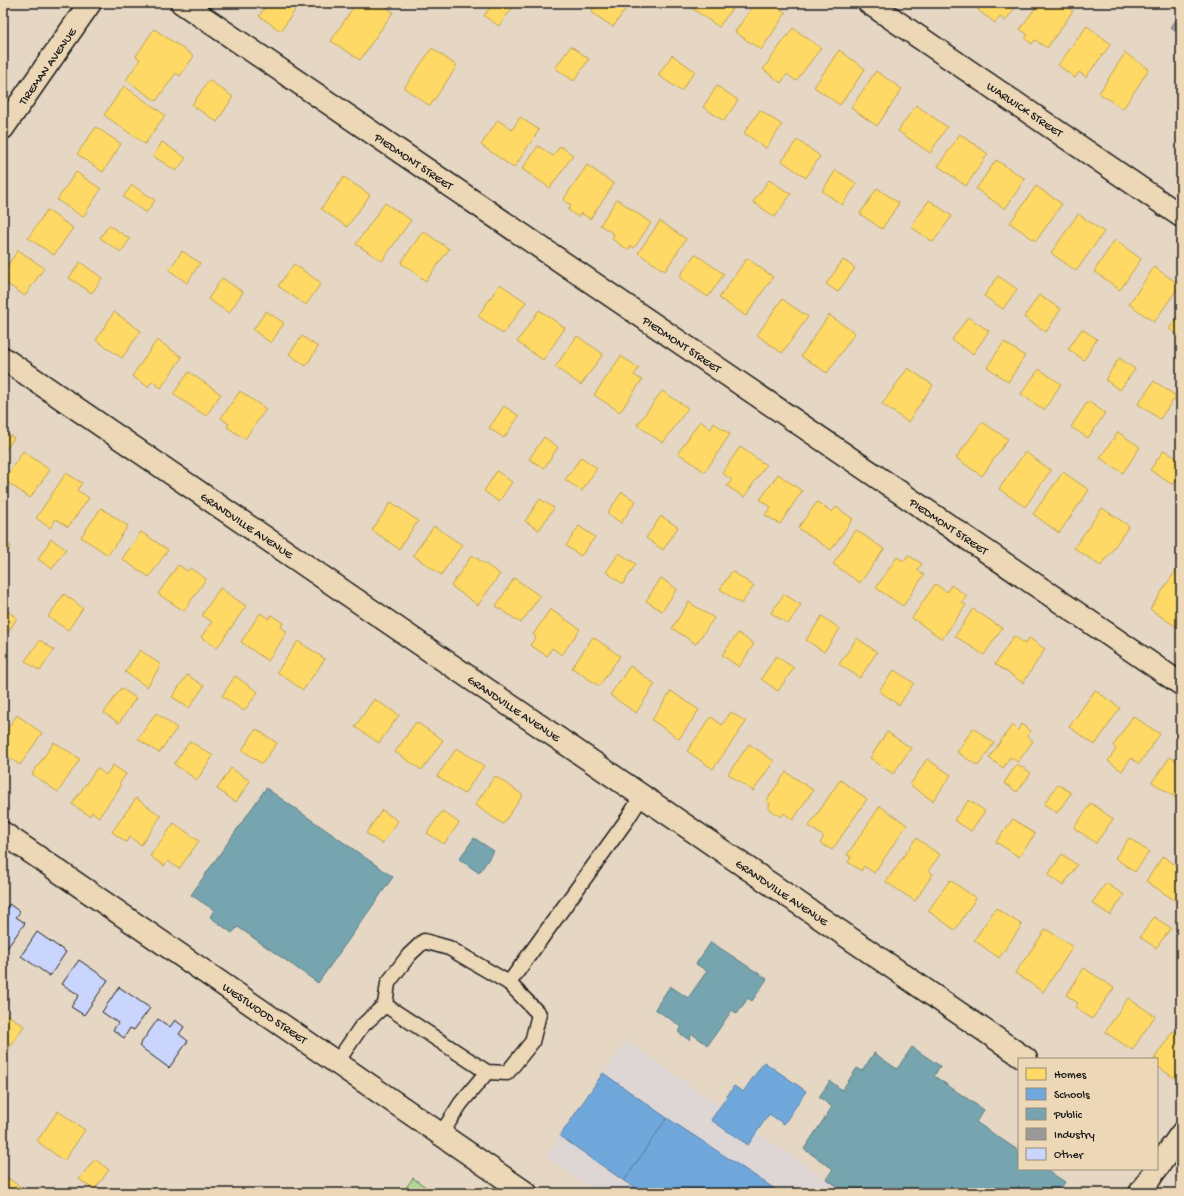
<svg xmlns="http://www.w3.org/2000/svg" width="1184" height="1196" font-family="'Gochi Hand',sans-serif">
<rect width="100%" height="100%" fill="#e5d7c4"/>
<filter id="ink" filterUnits="userSpaceOnUse"><feTurbulence type="fractalNoise" baseFrequency=".025" numOctaves="2"/><feDisplacementMap in="SourceGraphic" scale="8" xChannelSelector="R" yChannelSelector="G"/><feConvolveMatrix kernelMatrix="1 2 1 2 8 2 1 2 1" color-interpolation-filters="sRGB"/></filter>
<g filter="url(#ink)">
<polygon fill="#ddd6d5" points="626,1041 845,1193 598,1193 546,1157"/>
<polygon fill="#b0d793" stroke="#667a58" points="413,1178 434,1193 402,1193"/>
<g fill="#ffd966" stroke="#bba050">
<polygon points="268,3 286,3 295,10 281,31 259,16"/>
<polygon points="356,3 380,3 393,12 360,60 331,41"/>
<polygon points="493,3 508,3 513,7 499,26 484,16"/>
<polygon points="597,3 630,3 613,27 591,12"/>
<polygon points="697,3 736,3 719,27 693,9"/>
<polygon points="755,3 772,3 786,13 761,50 735,32"/>
<polygon points="983,3 1019,3 1005,21 1000,17 995,23 978,10"/>
<polygon points="1039,3 1061,3 1073,11 1047,48 1035,40 1032,44 1025,39 1028,35 1020,29"/>
<polygon points="1087,26 1111,44 1086,77 1079,72 1075,78 1058,65"/>
<polygon points="793,28 821,48 796,81 787,74 781,83 763,69"/>
<polygon points="154,29 194,56 180,76 176,73 156,101 126,80 140,59 136,56"/>
<polygon points="571,46 589,59 574,81 555,68"/>
<polygon points="432,48 457,66 430,106 404,88"/>
<polygon points="839,50 865,69 840,105 814,87"/>
<polygon points="1125,53 1149,69 1123,109 1099,93"/>
<polygon points="672,55 695,71 681,91 658,75"/>
<polygon points="876,71 902,89 877,126 851,108"/>
<polygon points="209,80 233,97 217,122 192,105"/>
<polygon points="124,86 165,115 145,144 104,115"/>
<polygon points="717,86 738,100 724,121 703,107"/>
<polygon points="916,105 947,127 930,153 898,131"/>
<polygon points="760,110 782,125 766,148 744,133"/>
<polygon points="520,117 539,130 514,168 481,145 498,120 512,130"/>
<polygon points="96,127 121,144 103,172 77,154"/>
<polygon points="960,134 988,154 966,186 938,166"/>
<polygon points="797,140 820,156 806,178 782,161"/>
<polygon points="162,142 186,158 176,171 153,156"/>
<polygon points="538,146 553,156 560,146 573,155 550,188 522,169"/>
<polygon points="996,160 1025,179 1005,209 976,189"/>
<polygon points="587,165 614,184 590,219 581,213 578,217 568,210 571,205 563,200"/>
<polygon points="836,170 857,184 842,205 822,191"/>
<polygon points="76,172 101,189 83,217 57,200"/>
<polygon points="344,177 370,195 347,227 321,209"/>
<polygon points="769,180 791,194 775,217 753,202"/>
<polygon points="132,185 155,200 146,213 123,197"/>
<polygon points="1036,186 1062,204 1036,241 1010,223"/>
<polygon points="877,188 899,203 882,229 860,214"/>
<polygon points="617,199 651,223 634,248 631,246 628,250 612,239 614,234 600,225"/>
<polygon points="929,200 952,216 933,242 911,227"/>
<polygon points="385,203 411,220 382,261 356,244"/>
<polygon points="47,210 73,228 54,255 28,238"/>
<polygon points="1078,214 1104,232 1076,271 1051,253"/>
<polygon points="660,221 686,239 665,271 638,253"/>
<polygon points="109,225 130,239 121,252 100,238"/>
<polygon points="423,231 449,249 426,281 401,263"/>
<polygon points="1115,240 1141,259 1120,290 1094,271"/>
<polygon points="18,250 44,268 25,296 3,281 3,272"/>
<polygon points="182,251 200,263 187,283 169,270"/>
<polygon points="695,254 724,274 708,297 679,277"/>
<polygon points="747,258 773,277 746,316 719,298"/>
<polygon points="843,260 855,268 838,292 826,284"/>
<polygon points="80,262 102,278 92,293 69,278"/>
<polygon points="294,264 321,283 306,305 278,286"/>
<polygon points="1154,267 1180,285 1154,322 1129,304"/>
<polygon points="998,276 1017,289 1003,309 984,296"/>
<polygon points="222,278 243,292 229,313 208,299"/>
<polygon points="500,284 526,302 503,334 478,316"/>
<polygon points="1039,295 1061,309 1046,332 1024,317"/>
<polygon points="782,299 808,317 782,353 757,335"/>
<polygon points="539,310 565,328 543,360 517,342"/>
<polygon points="266,311 284,323 271,343 253,330"/>
<polygon points="114,312 141,331 122,358 96,340"/>
<polygon points="1181,312 1181,337 1169,329"/>
<polygon points="829,315 855,333 827,373 801,356"/>
<polygon points="968,317 989,331 973,354 952,340"/>
<polygon points="1082,329 1097,339 1084,360 1068,349"/>
<polygon points="302,336 318,347 306,366 289,354"/>
<polygon points="577,336 603,354 581,385 555,367"/>
<polygon points="157,340 182,357 161,388 152,381 148,387 132,376"/>
<polygon points="1004,342 1025,356 1008,382 987,367"/>
<polygon points="621,356 639,368 634,375 642,380 620,412 594,395"/>
<polygon points="1119,358 1135,369 1120,390 1105,380"/>
<polygon points="908,368 933,385 908,422 882,404"/>
<polygon points="1039,369 1061,384 1044,410 1021,394"/>
<polygon points="189,372 221,394 206,416 173,394"/>
<polygon points="1154,381 1176,396 1160,419 1138,404"/>
<polygon points="240,391 266,409 245,439 227,427 229,424 221,418"/>
<polygon points="662,391 688,408 663,443 637,425"/>
<polygon points="1088,401 1105,413 1088,438 1071,427"/>
<polygon points="504,406 519,416 504,438 489,428"/>
<polygon points="700,421 711,429 714,423 730,434 705,472 678,453"/>
<polygon points="982,422 1008,439 982,476 956,458"/>
<polygon points="3,431 14,438 3,454"/>
<polygon points="1118,432 1140,447 1123,473 1100,458"/>
<polygon points="544,437 558,447 544,468 529,459"/>
<polygon points="740,447 766,465 744,497 727,486 732,480 722,473"/>
<polygon points="1164,450 1181,461 1181,474 1173,485 1150,470"/>
<polygon points="23,451 50,470 30,498 4,480"/>
<polygon points="1025,452 1051,470 1025,507 999,489"/>
<polygon points="581,457 597,468 582,491 565,480"/>
<polygon points="497,471 512,482 499,502 484,491"/>
<polygon points="1063,472 1089,490 1059,533 1033,514"/>
<polygon points="66,473 82,483 77,490 89,498 68,527 56,519 50,528 36,518"/>
<polygon points="778,474 802,491 780,524 765,515 771,507 760,500"/>
<polygon points="622,492 636,501 621,523 607,513"/>
<polygon points="540,499 554,508 539,530 525,521"/>
<polygon points="391,502 418,521 399,549 372,530"/>
<polygon points="817,502 832,512 836,507 853,519 831,550 798,528"/>
<polygon points="101,508 128,526 108,555 81,537"/>
<polygon points="1102,508 1129,526 1101,566 1074,548"/>
<polygon points="661,516 678,527 663,550 646,538"/>
<polygon points="434,526 462,545 441,575 413,555"/>
<polygon points="579,526 595,537 581,556 566,546"/>
<polygon points="856,530 884,549 860,583 833,564"/>
<polygon points="141,532 168,550 149,577 122,559"/>
<polygon points="51,539 66,549 52,569 38,559"/>
<polygon points="3,541 11,546 3,558"/>
<polygon points="619,553 636,564 623,584 606,572"/>
<polygon points="472,555 500,574 478,605 451,586"/>
<polygon points="908,555 922,564 917,570 924,575 903,606 876,588 897,557 904,561"/>
<polygon points="178,565 187,571 190,568 206,579 184,611 158,594"/>
<polygon points="1177,569 1181,572 1181,624 1178,628 1150,609"/>
<polygon points="732,571 754,586 741,604 720,589"/>
<polygon points="514,578 540,596 521,623 496,606"/>
<polygon points="661,578 677,589 662,611 646,601"/>
<polygon points="935,584 947,592 951,585 967,596 962,603 966,605 942,639 912,618"/>
<polygon points="220,588 246,606 217,648 201,637 212,622 202,615"/>
<polygon points="64,594 83,608 68,630 48,617"/>
<polygon points="784,594 801,605 788,624 771,613"/>
<polygon points="689,602 714,618 696,644 672,628"/>
<polygon points="3,608 17,618 3,640"/>
<polygon points="550,609 580,629 562,655 552,648 547,656 530,645 536,637 533,635"/>
<polygon points="973,609 1002,628 984,655 955,636"/>
<polygon points="260,613 269,619 271,615 283,623 281,627 287,632 268,661 241,642"/>
<polygon points="822,616 840,629 824,652 806,640"/>
<polygon points="738,633 754,644 739,667 722,655"/>
<polygon points="1014,636 1025,644 1029,638 1045,649 1023,683 995,664"/>
<polygon points="593,637 620,656 599,686 572,668"/>
<polygon points="857,638 877,652 860,678 839,664"/>
<polygon points="40,640 54,650 40,671 25,661"/>
<polygon points="298,641 325,659 303,690 277,672"/>
<polygon points="140,650 161,665 147,687 125,672"/>
<polygon points="776,656 794,668 778,691 761,679"/>
<polygon points="630,666 655,684 636,713 610,695"/>
<polygon points="894,670 914,683 899,705 879,691"/>
<polygon points="187,675 204,686 189,708 172,697"/>
<polygon points="235,676 258,692 244,711 222,696"/>
<polygon points="121,688 136,698 119,723 104,713"/>
<polygon points="1095,690 1120,708 1095,745 1069,727"/>
<polygon points="671,691 699,710 679,739 652,720"/>
<polygon points="374,699 399,715 379,743 355,727"/>
<polygon points="731,712 746,722 713,769 687,751 711,717 722,725"/>
<polygon points="156,713 177,728 159,753 138,739"/>
<polygon points="17,715 42,733 20,765 3,753 3,735"/>
<polygon points="1133,716 1160,734 1139,764 1131,758 1122,771 1108,761 1116,749 1113,746"/>
<polygon points="416,722 443,740 422,770 395,752"/>
<polygon points="1021,724 1031,731 1027,736 1033,741 1018,762 1010,757 1003,768 989,758 1012,725 1018,730"/>
<polygon points="973,728 994,743 978,766 957,752"/>
<polygon points="256,729 277,743 262,764 242,750"/>
<polygon points="887,732 911,748 893,774 870,758"/>
<polygon points="190,741 213,756 197,780 174,764"/>
<polygon points="54,742 80,759 58,792 32,774"/>
<polygon points="749,744 774,761 753,791 728,774"/>
<polygon points="457,748 484,766 464,794 437,776"/>
<polygon points="1181,755 1181,794 1178,799 1152,782 1170,757 1177,761"/>
<polygon points="927,759 951,775 933,801 910,785"/>
<polygon points="1017,764 1031,773 1017,792 1004,783"/>
<polygon points="113,765 126,774 119,784 121,786 99,817 92,812 90,816 72,804 97,768 106,775"/>
<polygon points="231,768 250,781 236,802 217,789"/>
<polygon points="786,772 813,790 793,820 784,813 781,817 768,808 770,804 766,801"/>
<polygon points="495,776 523,795 503,824 475,805"/>
<polygon points="840,780 867,799 832,850 820,843 824,837 809,826"/>
<polygon points="1058,784 1071,793 1057,813 1044,804"/>
<polygon points="136,798 161,816 141,845 130,837 126,842 112,832"/>
<polygon points="969,800 985,811 971,831 954,820"/>
<polygon points="1091,803 1113,819 1096,843 1074,828"/>
<polygon points="880,806 907,825 874,873 864,866 861,871 848,862 851,857 847,855"/>
<polygon points="382,810 398,821 382,844 366,833"/>
<polygon points="442,811 459,823 444,844 427,833"/>
<polygon points="1013,819 1035,834 1019,857 996,842"/>
<polygon points="174,823 199,841 179,869 168,861 164,866 150,856"/>
<polygon points="916,838 940,855 928,871 933,874 915,901 886,882"/>
<polygon points="1129,838 1149,852 1135,872 1115,858"/>
<polygon points="1062,854 1077,865 1063,886 1048,875"/>
<polygon points="1163,856 1181,869 1181,896 1177,902 1146,881"/>
<polygon points="950,880 976,898 955,930 928,911"/>
<polygon points="1106,883 1124,895 1110,915 1092,903"/>
<polygon points="996,908 1022,925 999,958 974,940"/>
<polygon points="1154,917 1171,928 1156,948 1140,937"/>
<polygon points="1046,929 1073,947 1043,992 1015,973"/>
<polygon points="1084,968 1114,988 1092,1019 1075,1007 1078,1003 1066,995"/>
<polygon points="1128,998 1155,1016 1132,1050 1105,1032"/>
<polygon points="3,1012 24,1026 8,1050 3,1046"/>
<polygon points="1173,1031 1181,1036 1180,1082 1157,1066 1157,1059 1154,1059"/>
<polygon points="58,1111 85,1130 64,1161 37,1141"/>
<polygon points="95,1159 109,1170 94,1190 79,1179"/>
<polygon points="8,1178 29,1193 3,1193 3,1185"/>
</g>
<g fill="#6fa8dc" stroke="#567ea2">
<polygon points="764,1062 806,1091 784,1124 769,1114 748,1145 711,1120 734,1086 743,1092"/>
<polygon points="603,1073 667,1118 624,1181 560,1136"/>
<polygon points="667,1118 781,1193 643,1193 624,1181"/>
</g>
<g fill="#76a5af" stroke="#5b7c83">
<polygon points="266,788 393,877 318,983 238,927 232,933 210,917 214,910 191,895"/>
<polygon points="474,838 494,851 479,873 459,859"/>
<polygon points="711,942 767,979 752,1001 748,998 737,1014 732,1010 708,1045 692,1034 689,1040 678,1032 682,1027 655,1009 670,986 688,998 707,971 696,964"/>
<polygon points="912,1047 940,1066 934,1076 984,1110 976,1122 1019,1151 1019,1169 1045,1169 1065,1182 1058,1193 866,1193 861,1189 858,1193 848,1193 826,1179 833,1169 804,1149 832,1107 819,1097 830,1081 842,1090 857,1068 862,1071 874,1053 897,1069"/>
</g>
<polygon fill="#999" stroke="#747474" points="1181,13 1181,34 1171,27"/>
<g fill="#c9d5fc" stroke="#1c1c1c">
<polygon points="9,904 20,912 16,917 25,923 7,948 3,945 3,908 5,910"/>
<polygon points="37,932 66,952 50,976 21,956"/>
<polygon points="79,960 108,980 84,1015 71,1007 79,995 62,984"/>
<polygon points="119,987 150,1008 134,1030 130,1028 124,1038 113,1030 118,1023 102,1012"/>
<polygon points="158,1019 170,1027 175,1020 184,1027 179,1034 188,1041 169,1068 139,1046"/>
</g>
<g fill="none" stroke-linecap="round" stroke-linejoin="round">
<defs>
<g id="lane">
<polygon points="424,941 449,948 509,983 539,1014 532,1042 507,1073 487,1072 385,1005 388,983 409,955"/>
<polyline points="509,983 626,821 642,796"/>
<polyline points="337,1062 361,1027 385,1005"/>
<polyline points="441,1134 461,1103 487,1072"/>
</g>
<g id="street">
<polyline points="182,3 1181,684"/>
<polyline points="869,3 1181,216"/>
<polyline points="3,358 1026,1059"/>
<polyline points="3,833 526,1193"/>
<polyline points="1157,1168 1181,1134"/>
<polyline points="1140,1193 1156,1169"/>
</g>
<polyline id="secondary" points="3,128 90,3"/>
</defs>
<use href="#lane" stroke="#1c1c1c" stroke-width="17"/>
<use href="#street" stroke="#1c1c1c" stroke-width="25"/>
<use href="#secondary" stroke="#1c1c1c" stroke-width="25"/>
<use href="#lane" stroke="#ecd7b6" stroke-width="14"/>
<use href="#street" stroke="#ecd7b6" stroke-width="22"/>
<use href="#secondary" stroke="#ecd7b6" stroke-width="22"/>
</g>
</g>
<g text-anchor="middle" stroke-width="4" stroke-linejoin="round" paint-order="stroke">
<g font-size="12" fill="#1c1c1c" stroke="#ecd7b6">
<text transform="translate(47 66) rotate(-55)" y="4">TIREMAN AVENUE</text>
<text transform="translate(1025 109) rotate(34)" y="4">WARWICK STREET</text>
<text transform="translate(414 161) rotate(34)" y="4">PIEDMONT STREET</text>
<text transform="translate(682 344) rotate(34)" y="4">PIEDMONT STREET</text>
<text transform="translate(247 525) rotate(34)" y="4">GRANDVILLE AVENUE</text>
<text transform="translate(949 526) rotate(34)" y="4">PIEDMONT STREET</text>
<text transform="translate(514 708) rotate(34)" y="4">GRANDVILLE AVENUE</text>
<text transform="translate(782 892) rotate(34)" y="4">GRANDVILLE AVENUE</text>
<text transform="translate(265 1013) rotate(34)" y="4">WESTWOOD STREET</text>
</g>
</g>
<rect width="1184" height="1196" fill="none" stroke="#ecd7b6" stroke-width="16"/>
<rect x="8" y="8" width="1168" height="1180" fill="none" stroke="#1c1c1c" stroke-width="1.5" filter="url(#ink)"/>
<rect x="1018" y="1058" width="140" height="112" fill="#ecd7b6" stroke="#998c78"/>
<rect x="1026" y="1068" width="20" height="12" fill="#ffd966" stroke="#998c78"/>
<text x="1054" y="1078" font-size="12" fill="#1c1c1c">Homes</text>
<rect x="1026" y="1088" width="20" height="12" fill="#6fa8dc" stroke="#998c78"/>
<text x="1054" y="1098" font-size="12" fill="#1c1c1c">Schools</text>
<rect x="1026" y="1108" width="20" height="12" fill="#76a5af" stroke="#998c78"/>
<text x="1054" y="1118" font-size="12" fill="#1c1c1c">Public</text>
<rect x="1026" y="1128" width="20" height="12" fill="#999999" stroke="#998c78"/>
<text x="1054" y="1138" font-size="12" fill="#1c1c1c">Industry</text>
<rect x="1026" y="1148" width="20" height="12" fill="#c9d5fc" stroke="#998c78"/>
<text x="1054" y="1158" font-size="12" fill="#1c1c1c">Other</text>
</svg>
